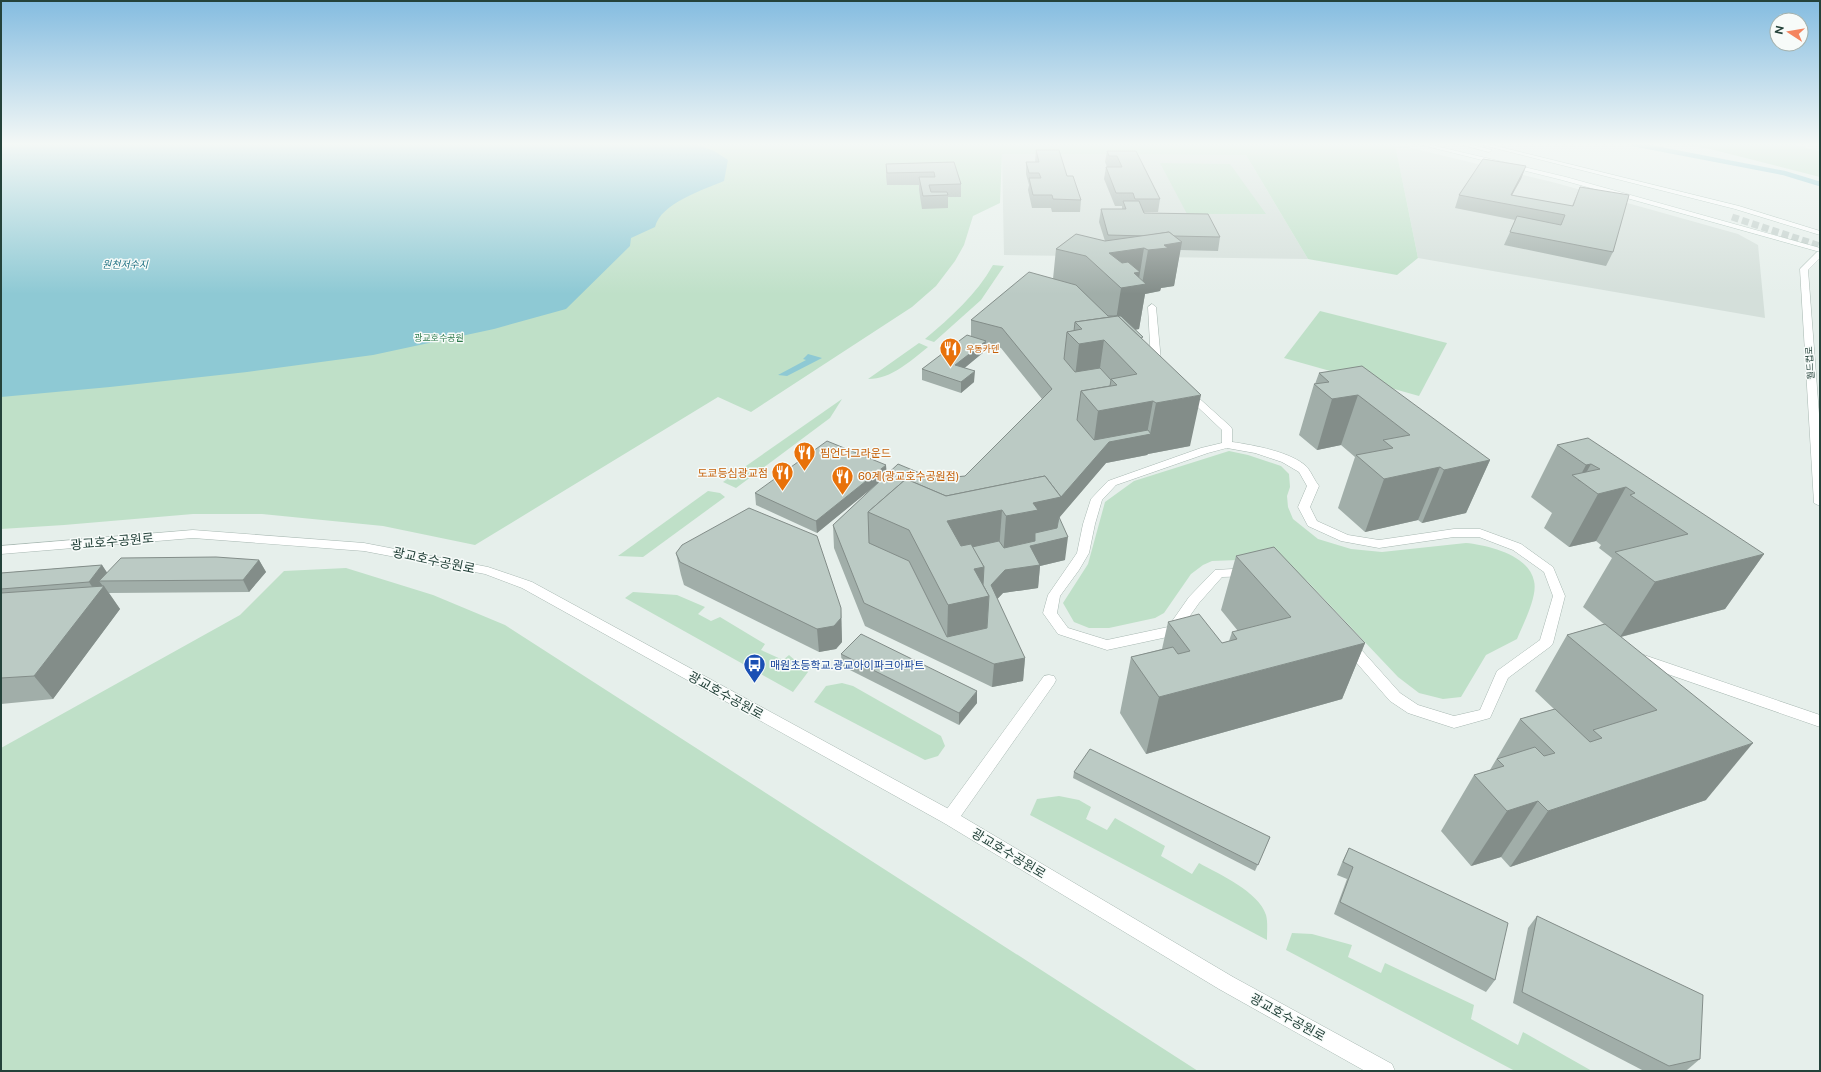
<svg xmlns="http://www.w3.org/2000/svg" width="1821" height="1072" font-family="'Public Sans','Noto Sans KR',sans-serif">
<rect width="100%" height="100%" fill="#e6efeb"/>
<g fill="#d4dfda">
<polygon points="1395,144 1556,183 1738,234 1758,245 1765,318 1418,258"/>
<polygon points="1002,154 1246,155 1308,259 1004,255"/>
</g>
<g fill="#bfe0c8">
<polygon points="1,144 1395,144 1418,258 1397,275 1308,259 1246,155 1002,154 1000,203 973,216 964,245 955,261 936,286 912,307 751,412 718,397 475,545 383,526 262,514 193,514 64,525 1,529"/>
<polygon points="1680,144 1789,144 1820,151 1820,177 1710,149"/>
<polygon points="1160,163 1230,164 1266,214 1187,214"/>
<path d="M993,265L1004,266L981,300L934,342L925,339C951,317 976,295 993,265Z"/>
<polygon points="1320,311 1447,343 1419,396 1284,358"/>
<path d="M919,343L928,347C910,361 892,379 868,379Z"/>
<polygon points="842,399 830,418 736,488 723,482"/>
<path d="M1229,451L1248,455L1281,466L1289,474L1290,487L1287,496L1288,507L1293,519L1318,539L1351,549L1382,552L1466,543C1488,545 1529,555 1534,581C1538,596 1523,624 1517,639L1486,655L1461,697L1443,699L1419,693L1398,677L1307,581L1292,571L1238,560L1212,561L1203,565L1191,574L1164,613L1155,618L1109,628H1089L1074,622L1063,603L1088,564L1105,502L1134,481Z"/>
<polygon points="708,491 720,493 725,497 643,557 618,556"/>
<polygon points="346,568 433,595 505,625 1198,1071 1,1071 1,748 240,615 284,571"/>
<polygon points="633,592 677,595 705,607 698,614 711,621 720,617 765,644 761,650 783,660 789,655 808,672 793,692 625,598"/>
<polygon points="842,683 853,686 941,736 945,746 938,756 925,760 814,702 826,686"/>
<path d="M1059,796L1079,800L1091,807L1086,819L1107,830L1115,818L1165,846L1161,856L1192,874L1199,863C1219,874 1259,892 1266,915C1268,922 1267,932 1267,940L1030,815L1037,799Z"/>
<polygon points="1292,933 1312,934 1352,945 1348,957 1381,973 1385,963 1474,1005 1471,1019 1518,1045 1523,1032 1592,1071 1515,1071 1286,950"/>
</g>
<g fill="#8ec9d4">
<path d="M1,144H694L714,151L728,160L724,181C703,190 661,203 655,227L631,238L630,246L566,309L494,329L373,355L247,372L110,387L1,397Z"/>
<polygon points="808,354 822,358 787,376 778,375 806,360 803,359"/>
</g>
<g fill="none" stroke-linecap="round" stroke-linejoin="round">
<polyline stroke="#8ec9d4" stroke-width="4.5" points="1633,144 1784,173 1820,184"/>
<polyline stroke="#bfccc8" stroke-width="7" stroke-dasharray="7 3.5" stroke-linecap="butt" points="1732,217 1820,246"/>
<defs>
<g id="minor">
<polygon points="1152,304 1156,307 1161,361 1164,365 1159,368 1156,367 1151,362 1148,307"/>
<path d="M1188,390L1191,391L1231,427L1232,429V442C1253,445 1292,452 1307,467C1312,473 1314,480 1319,486L1310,507L1317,521L1348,535L1379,540L1454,529H1480L1521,544L1553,567L1565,596L1553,643L1551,646L1508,678L1490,718L1454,728L1408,713L1390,701L1298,596L1274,580L1250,576L1222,577L1199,603L1177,634L1172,636L1107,650L1058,634L1043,613L1048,595L1077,553L1083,524L1091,499L1108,481L1201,448L1222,443V430L1185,395L1183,393L1185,391ZM1227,448L1255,453L1282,462L1299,472L1307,486L1298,507L1308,526L1341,541L1379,548L1454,537H1479L1513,550L1544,572L1553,596L1540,640L1497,671L1480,710L1454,716L1418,705L1400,693L1308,590L1277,572L1250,568L1215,570L1189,597L1168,627L1107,640L1068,628L1057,613L1060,596L1079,570L1089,553L1095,524L1102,500L1116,485L1208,453Z"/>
<polygon points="1638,653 1820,715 1820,727 1633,662 1631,658 1633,654"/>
<polygon points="1049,675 1054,676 1056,680 1054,684 956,823 950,825 944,823 942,818 944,813 1044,676"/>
</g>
<g id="tertiary">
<polygon points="1817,252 1820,252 1820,258 1808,270 1820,427 1820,506 1814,503 1800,269"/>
<polygon points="193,530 364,543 488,567 532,582 956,813 1233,977 1392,1064 1395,1071 1365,1071 1219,989 944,823 522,588 485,574 364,551 193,538 1,554 1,546"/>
</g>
<g id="secondary">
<polygon points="1418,144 1427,144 1566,177 1820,248 1820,252 1562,180"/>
<polygon points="1459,144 1469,144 1492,150 1489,152"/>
<polygon points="1479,144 1488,144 1739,206 1820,231 1820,235 1735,209"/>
</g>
</defs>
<use href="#minor" stroke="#a8b8b2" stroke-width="1"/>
<use href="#tertiary" stroke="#a8b8b2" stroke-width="1"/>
<use href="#secondary" stroke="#a4bbb3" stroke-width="1"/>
<use href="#minor" fill="#fff" fill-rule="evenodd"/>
<use href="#tertiary" fill="#fff" fill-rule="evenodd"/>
<use href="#secondary" fill="#fff" fill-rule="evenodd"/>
</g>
<g fill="#a1aea9">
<polygon points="1036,150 1067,176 1081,200 1080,212 1052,212 1051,208 1032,208 1028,190 1029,185 1026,174 1026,162 1035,162"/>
<polygon points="1107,151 1136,151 1160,199 1158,212 1143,212 1144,213 1220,237 1218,251 1180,250 1174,286 1161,288 1160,291 1145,294 1139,329 1135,330 1142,339 1190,446 1148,454 1147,455 1106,463 1059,518 1065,560 1040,566 1038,588 1003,593 997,599 1025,658 1023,681 992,687 865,626 834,548 833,525 878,483 817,533 756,505 755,493 886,475 934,479 965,476 1042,399 1001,348 985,343 985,351 964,368 974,382 961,393 922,380 922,369 971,336 971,320 1053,279 1056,249 1105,241 1099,222 1101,209 1122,209 1122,206 1115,206 1104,179 1106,167 1107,167 1105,162"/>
<polygon points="954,162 961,184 961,197 948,197 948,208 922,209 919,190 919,185 887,185 886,176 886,164"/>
<polygon points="1526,166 1521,179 1512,195 1572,206 1580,187 1613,252 1606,266 1504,245 1510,232 1515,220 1455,208 1459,195"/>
<polygon points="1319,373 1490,460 1466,513 1422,523 1418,520 1365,532 1338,508 1355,457 1341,445 1317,450 1299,435 1314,384 1315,384"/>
<polygon points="1557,445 1764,554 1725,609 1621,637 1706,800 1510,867 1501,857 1471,866 1441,831 1474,775 1490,770 1520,719 1554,709 1535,691 1567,635 1604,624 1583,607 1612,558 1599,548 1601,545 1596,541 1569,547 1544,528 1552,513 1531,497"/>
<polygon points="676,553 841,608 842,642 836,649 819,652 684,585 681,575"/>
<polygon points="1236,556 1365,643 1342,699 1146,754 1120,713 1131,657 1162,649 1168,622 1222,643 1229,641 1232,632 1238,631 1221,610"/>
<polygon points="259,560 266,572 249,592 109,593 120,609 53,699 1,704 1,573 102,565 107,573"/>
<polygon points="841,654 977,703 959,725 842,666"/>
<polygon points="1074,772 1270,837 1255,871 1073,778"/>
<polygon points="1349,848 1495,980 1486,992 1334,914 1347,879 1337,875 1343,860"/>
<polygon points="1537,916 1700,1059 1687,1070 1683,1071 1644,1071 1513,1003 1528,928"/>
</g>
<g fill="#838d89">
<polygon points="1526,166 1521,179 1507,204 1511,195"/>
<polygon points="1182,242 1174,286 1161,288 1160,291 1145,294 1139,329 1114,333 1121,288 1109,253 1144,248 1138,285 1142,284 1148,250 1164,245"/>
<polygon points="1104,340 1097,389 1073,393 1079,344"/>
<polygon points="986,341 985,351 955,376 955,365"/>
<polygon points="975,371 974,382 961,393 961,382"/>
<polygon points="1201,395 1190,446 1148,454 1147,455 1106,463 1058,519 1068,537 1065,560 1040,566 1038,588 1003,593 989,608 991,585 1002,570 1006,516 1033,503 1091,462 1098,411 1153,401 1147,434 1150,434 1156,403"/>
<polygon points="1358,395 1341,445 1317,450 1332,399"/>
<polygon points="1490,460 1466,513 1422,523 1444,470"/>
<polygon points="1591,464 1581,482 1578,480 1586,465"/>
<polygon points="886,465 887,476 817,533 816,521"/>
<polygon points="1440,467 1418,520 1365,532 1384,479"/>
<polygon points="1626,487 1596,541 1569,547 1598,494"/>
<polygon points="1002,510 998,564 957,573 947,521"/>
<polygon points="1764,554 1725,609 1620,637 1655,582"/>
<polygon points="259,560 266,572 249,592 243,580"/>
<polygon points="102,565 110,577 99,581 103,586 104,586 120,609 53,699 34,676 97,594 89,582"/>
<polygon points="984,567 989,596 985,651 947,642 948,605 974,569"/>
<polygon points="841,608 842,642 836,649 819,652 817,629"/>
<polygon points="1365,643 1342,699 1146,754 1159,697"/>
<polygon points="1025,658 1023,681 992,687 994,664"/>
<polygon points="977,691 977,703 959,725 959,713"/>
<polygon points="1753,743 1706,800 1510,867 1548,811"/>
<polygon points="1538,801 1501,857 1471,866 1507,811"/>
</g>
<g fill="#bbcac4" stroke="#838d89">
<polygon points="1036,150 1059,150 1067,176 1073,176 1081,200 1053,199 1052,195 1033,195 1029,178 1041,178 1039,173 1029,173 1026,162 1039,162"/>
<polygon points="1107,151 1136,151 1160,199 1135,199 1133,193 1116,193 1106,167 1122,167 1117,156 1109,156"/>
<polygon points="1483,159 1526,166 1511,195 1573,206 1580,187 1629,195 1613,252 1510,232 1517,216 1561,225 1565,215 1459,195"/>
<polygon points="954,162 961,184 929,185 931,192 947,192 948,195 923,196 919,177 935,177 934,172 887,173 886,164"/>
<polygon points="1123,201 1139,201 1144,213 1208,214 1220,237 1174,236 1169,232 1145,236 1108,235 1101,209 1126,209"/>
<polygon points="1169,232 1182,242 1164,245 1168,248 1148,250 1144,248 1109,253 1122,263 1128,262 1140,272 1134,273 1146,284 1121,288 1086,256 1056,249 1076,234 1105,241"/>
<polygon points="1029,272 1076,285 1108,316 1117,316 1075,322 1074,331 1067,332 1064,359 1075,372 1100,368 1111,380 1110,386 1081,391 1077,420 1094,440 1148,430 1151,434 1109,442 1061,497 1045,476 946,496 906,479 868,512 869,543 909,561 947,637 987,628 989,596 983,585 984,567 972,547 999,541 1004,548 1035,541 1035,533 1057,528 1059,517 1068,537 1030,546 1040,565 1005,570 991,585 1025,658 994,664 864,603 833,525 898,464 934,479 965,476 1052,389 1002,328 971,320"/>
<polygon points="1118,316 1201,395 1156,403 1153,401 1098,411 1081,391 1117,385 1111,379 1137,374 1104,340 1079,344 1067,332 1082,329 1075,322"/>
<polygon points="1118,316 1121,316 1143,337 1141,338"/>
<polygon points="967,335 986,341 955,365 975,371 961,382 922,369"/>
<polygon points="1362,366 1490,460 1444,470 1440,467 1384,479 1356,455 1393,448 1383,440 1410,435 1358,395 1332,399 1314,384 1329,382 1319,373"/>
<polygon points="1588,438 1764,554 1655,582 1615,552 1688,534 1630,495 1635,493 1626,487 1598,494 1572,475 1600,469 1591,464 1586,465 1557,445"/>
<polygon points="827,441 886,465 816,521 755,493"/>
<polygon points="1045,476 1061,497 1033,503 1038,510 1006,516 1002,510 947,521 961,546 971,544 984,567 974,569 989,596 948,605 909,530 868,512 906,479 946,496"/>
<polygon points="749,508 817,536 841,608 841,618 834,626 817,629 680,562 676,553 682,545"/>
<polygon points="1274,547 1365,643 1159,697 1131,657 1173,647 1178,654 1190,651 1168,622 1199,614 1222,643 1237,639 1232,632 1291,617 1236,556"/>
<polygon points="216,557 259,560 243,580 99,581 121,558"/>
<polygon points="102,565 89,582 1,589 1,573"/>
<polygon points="104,586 34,676 1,678 1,593"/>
<polygon points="1605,624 1753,743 1548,811 1538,801 1507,811 1474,775 1504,766 1497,759 1535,747 1544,756 1555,753 1520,719 1555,709 1590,742 1602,738 1593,730 1657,710 1567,635"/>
<polygon points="861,634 977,691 959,713 841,654"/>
<polygon points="1090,749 1270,837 1258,865 1074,772"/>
<polygon points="1349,848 1508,923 1495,980 1340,902 1353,867 1343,862"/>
<polygon points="1537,916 1703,995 1700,1059 1669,1066 1522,992"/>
</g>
<linearGradient id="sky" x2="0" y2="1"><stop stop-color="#84bce0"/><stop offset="0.49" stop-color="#f4f8f6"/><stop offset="1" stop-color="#f4f8f6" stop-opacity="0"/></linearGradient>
<rect width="1821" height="294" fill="url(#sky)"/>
<defs>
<symbol id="restaurant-pin" viewBox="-11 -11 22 30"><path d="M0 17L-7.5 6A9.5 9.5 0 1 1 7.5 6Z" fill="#e8710a" stroke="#f7fbf9"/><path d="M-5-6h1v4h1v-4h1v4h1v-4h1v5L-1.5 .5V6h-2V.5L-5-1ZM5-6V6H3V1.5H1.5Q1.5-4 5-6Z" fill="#fff"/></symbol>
<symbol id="bus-pin" viewBox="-11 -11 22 30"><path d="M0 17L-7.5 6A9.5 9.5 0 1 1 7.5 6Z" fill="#1a4fb4" stroke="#f7fbf9"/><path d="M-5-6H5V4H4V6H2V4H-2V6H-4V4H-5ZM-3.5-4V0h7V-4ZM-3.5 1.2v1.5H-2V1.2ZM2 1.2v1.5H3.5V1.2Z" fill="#fff"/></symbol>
</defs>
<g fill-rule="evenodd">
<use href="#restaurant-pin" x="938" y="336" width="25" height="34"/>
<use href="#restaurant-pin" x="792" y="440" width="25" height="34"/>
<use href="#restaurant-pin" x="770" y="460" width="25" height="34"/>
<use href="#restaurant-pin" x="830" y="464" width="25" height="34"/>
<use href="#bus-pin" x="742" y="652" width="25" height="34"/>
</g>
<g text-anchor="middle" stroke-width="3" stroke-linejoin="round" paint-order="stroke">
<g font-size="9" fill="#2d7a4b" stroke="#f7fbf9">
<text x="439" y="341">광교호수공원</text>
</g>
<g font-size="9" fill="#c56008" stroke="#f7fbf9" text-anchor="start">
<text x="966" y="352">우동카덴</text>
</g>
<g font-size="9" fill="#24423a" stroke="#f7fbf9">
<text transform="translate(1810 363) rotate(-94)" y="3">월드컵로</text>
</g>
<g font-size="10" font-style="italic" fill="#1c6f80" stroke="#f7fbf9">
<text x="125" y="268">원천저수지</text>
</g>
<g font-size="11" fill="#c56008" stroke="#f7fbf9" text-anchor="start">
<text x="820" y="457">핌언더그라운드</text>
<text x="768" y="477" text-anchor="end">도쿄등심광교점</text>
<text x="858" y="480">60계(광교호수공원점)</text>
</g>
<g font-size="11" fill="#164399" stroke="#f7fbf9" text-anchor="start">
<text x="770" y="669">매원초등학교.광교아이파크아파트</text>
</g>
<g font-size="13" fill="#24423a" stroke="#f7fbf9">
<text transform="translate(112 541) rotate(-5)" y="5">광교호수공원로</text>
<text transform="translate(434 560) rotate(12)" y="5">광교호수공원로</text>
<text transform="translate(726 695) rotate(29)" y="5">광교호수공원로</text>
<text transform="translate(1009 853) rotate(31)" y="5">광교호수공원로</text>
<text transform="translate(1288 1017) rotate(29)" y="5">광교호수공원로</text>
</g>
</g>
<rect width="1821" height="1072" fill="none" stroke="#24423a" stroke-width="4"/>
<g transform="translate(1789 32) rotate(282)"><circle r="19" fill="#f7fbf9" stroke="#a3b1ad"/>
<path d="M0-3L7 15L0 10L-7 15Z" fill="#f4845f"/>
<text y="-6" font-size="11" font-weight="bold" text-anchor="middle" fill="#24423a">N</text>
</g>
</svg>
